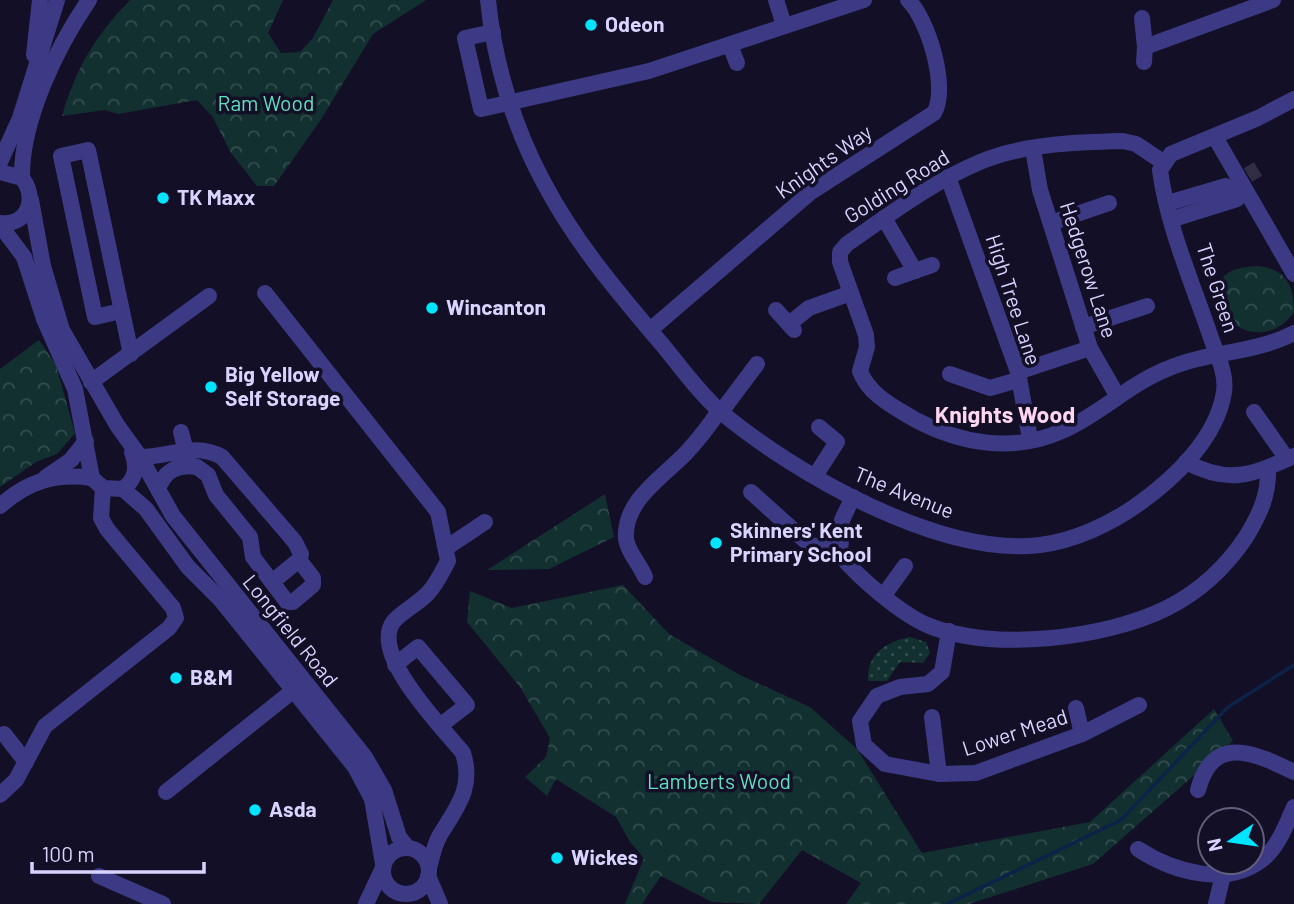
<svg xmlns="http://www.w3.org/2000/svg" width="1294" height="904" font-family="Barlow,sans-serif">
<defs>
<pattern id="green-dots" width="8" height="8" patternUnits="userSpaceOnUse" patternTransform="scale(1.75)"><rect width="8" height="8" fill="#12302f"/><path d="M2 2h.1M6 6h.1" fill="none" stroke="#344d4e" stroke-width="1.8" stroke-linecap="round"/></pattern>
<pattern id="forest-crowns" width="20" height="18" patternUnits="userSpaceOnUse" patternTransform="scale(1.75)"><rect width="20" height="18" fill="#12302f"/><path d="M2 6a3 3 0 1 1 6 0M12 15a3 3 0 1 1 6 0" fill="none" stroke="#344d4e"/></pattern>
</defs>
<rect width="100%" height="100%" fill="#130f26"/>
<path fill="url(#green-dots)" d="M910,637L926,642L930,653L923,663L900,662L887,681H868C867,654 885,642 910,637Z"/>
<g fill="url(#forest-crowns)">
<path d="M130,0H283L268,33L281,53L300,52L313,38L333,0H426L373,34L320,121L274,186H257L231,153L212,116L197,100L118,114L105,110L62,116C76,68 95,36 130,0Z"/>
<path d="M1258,266C1286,269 1294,286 1294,312C1269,349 1218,332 1217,288C1223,269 1241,267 1258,266Z"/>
<polygon points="39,340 56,365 75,433 57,454 36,462 0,487 0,369"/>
<polygon points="605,494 614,537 549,569 487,570"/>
<polygon points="623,585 669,634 740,675 810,707 857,749 922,853 1090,822 1214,709 1233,741 1093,864 969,904 846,904 861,883 802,850 759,904 712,902 661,876 642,904 625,904 644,858 630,842 616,817 556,779 547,796 525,777 546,757 550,738 520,687 467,622 470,591 512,608"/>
</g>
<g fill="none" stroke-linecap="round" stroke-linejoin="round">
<polyline stroke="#0c2248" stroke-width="3.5" points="947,904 1121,820 1228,707 1294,665"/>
<polyline stroke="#312d47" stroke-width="16" stroke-dasharray="16 8" stroke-linecap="butt" points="1248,175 1258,169"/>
<g stroke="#3d3a85" stroke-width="16">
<path d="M488,0C494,62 514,128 544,183C576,244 621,296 665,348C683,370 701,395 722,413C797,475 941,557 1040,545C1074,541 1110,524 1137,505C1174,479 1217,438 1224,392C1227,373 1216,353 1210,335C1192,282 1167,225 1160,170L1171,154L1258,118L1294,99"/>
<polyline points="776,0 784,25"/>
<polyline points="1142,18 1145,47"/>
<polyline points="493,32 465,38 481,109 649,71 864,0"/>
<polyline points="730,45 737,63"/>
<polyline points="34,55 40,0"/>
<polyline points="1144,62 1145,47 1273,0"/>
<polyline points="1215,137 1294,274"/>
<polyline points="1033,149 1040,190 1090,348 1118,397"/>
<polyline points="0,162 20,118 57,0"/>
<path d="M1163,162L1136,144L1123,141C1077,142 1022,144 980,162C932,182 889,215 847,244L840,252V262L866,335L867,347L860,371C868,394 894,407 914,419C960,444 1013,453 1062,431C1099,415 1129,384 1167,369C1208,351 1254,354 1294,333"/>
<path d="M0,172L22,178C38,198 28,226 0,223"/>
<polyline points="948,177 1018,372 1030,439"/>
<path d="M22,178C21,120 57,47 89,0"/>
<polyline points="31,200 43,266 62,330 117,425 140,457 173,516 365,757 384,790 399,837 408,848"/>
<polyline points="1168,203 1226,186 1237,199 1173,219"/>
<polyline points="884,218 915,271"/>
<polyline points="1051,223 1109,203"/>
<path d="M0,225L24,257L44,319L75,389L92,478L103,488L123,489C137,478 137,467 132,452"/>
<polyline points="895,278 932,265"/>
<path d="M265,293L438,512L448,561C442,572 436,585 428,593C418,604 404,610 394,621C368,653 443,728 463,753C474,788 457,807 440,835C434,845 432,857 429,868"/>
<polyline points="776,310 794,330"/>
<polyline points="121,311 95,317 61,156 88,150 131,354"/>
<polyline points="789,324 809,308 851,293"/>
<polyline points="1083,327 1147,306"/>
<path d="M650,330L811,192L934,113C949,88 928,19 908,0"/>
<polyline points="1018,372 1090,348"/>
<polyline points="950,374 990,388 1018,380"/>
<polyline points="91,382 209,296"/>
<polyline points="721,412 757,364"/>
<polyline points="1254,412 1287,459"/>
<polyline points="181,432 188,459"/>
<path d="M140,457C168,457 196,442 222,457L295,542L301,554L299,560L313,578V585L293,602H287L253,557L250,537L216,495L208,475L197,467C178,464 165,470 158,489"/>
<path d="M1186,462C1229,485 1252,475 1294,456"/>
<polyline points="815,476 837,442 819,427"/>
<polyline points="46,477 71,460 86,441"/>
<polyline points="123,489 146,509 188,567 220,599 355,767 372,799 383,864"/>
<polyline points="751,492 810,545 839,550"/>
<path d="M853,497L842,520L840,555C859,578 900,613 927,625C992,652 1105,639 1167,608C1199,592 1226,567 1246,537C1260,514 1269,495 1268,468"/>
<path d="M0,506C28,481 55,473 92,478"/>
<polyline points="446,548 485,522"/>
<path d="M645,577C640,564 628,553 626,539C623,501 663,477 686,453C698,440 709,426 719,411"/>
<polyline points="272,582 299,560"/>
<polyline points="884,595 905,566"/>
<polyline points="949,631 942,672 928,684 900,687 877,696 860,721 864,745 885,764 939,774 976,773 1082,734 1139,705"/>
<polyline points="395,665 418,647 467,705 441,725"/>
<polyline points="1076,708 1082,734"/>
<polyline points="932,717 939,774"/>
<polyline points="4,734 26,762"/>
<path d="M1198,790C1213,733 1255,753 1294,772"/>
<polyline points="166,792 294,690"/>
<polyline points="0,795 16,780 45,726 169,628 176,618 173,608 107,529 101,518 103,488"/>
<circle cx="406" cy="871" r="23"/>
<path d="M1138,849C1173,872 1228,888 1264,858C1278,847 1287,823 1294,807"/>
<polyline points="99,876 163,904"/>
<polyline points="428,876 440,904"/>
<polyline points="366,904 382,870"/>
<polyline points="1216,904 1223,875"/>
</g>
</g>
<g fill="#00e5ff" stroke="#130f26" stroke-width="2.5">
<circle cx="591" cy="25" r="7"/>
<circle cx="163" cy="198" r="7"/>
<circle cx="432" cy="308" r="7"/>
<circle cx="211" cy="387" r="7"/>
<circle cx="716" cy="543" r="7"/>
<circle cx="176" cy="678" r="7"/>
<circle cx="255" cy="810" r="7"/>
<circle cx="557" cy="858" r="7"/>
</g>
<g text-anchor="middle" stroke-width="7" stroke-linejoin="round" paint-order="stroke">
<g font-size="21" font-weight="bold" fill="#d9d4ff" stroke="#130f26" text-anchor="start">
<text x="605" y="32">Odeon</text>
<text x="177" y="205">TK Maxx</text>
<text x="446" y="315">Wincanton</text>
<text x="225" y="382">Big Yellow<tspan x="225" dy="24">Self Storage</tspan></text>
<text x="730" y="538">Skinners' Kent<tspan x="730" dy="24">Primary School</tspan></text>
<text x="190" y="685">B&amp;M</text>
<text x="269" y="817">Asda</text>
<text x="571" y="865">Wickes</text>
</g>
<g font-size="21" fill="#5fe0c0" stroke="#130f26">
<text x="266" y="111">Ram Wood</text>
<text x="719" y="789">Lamberts Wood</text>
</g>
<g font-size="21" fill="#d9d4ff" stroke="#130f26">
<text transform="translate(824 162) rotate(-35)" y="7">Knights Way</text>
<text transform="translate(897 187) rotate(-32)" y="7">Golding Road</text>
<text transform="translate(1088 270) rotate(72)" y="7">Hedgerow Lane</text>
<text transform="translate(1217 288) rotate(72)" y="7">The Green</text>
<text transform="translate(1013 300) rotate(72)" y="7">High Tree Lane</text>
<text transform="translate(904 493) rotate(22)" y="7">The Avenue</text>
<text transform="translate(290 631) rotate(51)" y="7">Longfield Road</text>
<text transform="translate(1015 733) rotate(-18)" y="7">Lower Mead</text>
</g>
<g font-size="23" font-weight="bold" fill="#ffd6f0" stroke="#130f26">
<text x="1005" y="423">Knights Wood</text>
</g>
</g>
<g transform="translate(1231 841) rotate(257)"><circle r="33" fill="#130f26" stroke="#625e7d" stroke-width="2"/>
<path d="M0-5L12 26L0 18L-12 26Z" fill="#00e5ff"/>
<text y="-10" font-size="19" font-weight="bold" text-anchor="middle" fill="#d9d4ff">N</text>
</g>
<path d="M32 862v10h172v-10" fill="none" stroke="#d9d4ff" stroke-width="3.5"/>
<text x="42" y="862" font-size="21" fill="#d9d4ff" stroke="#130f26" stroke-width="5" paint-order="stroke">100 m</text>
</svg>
